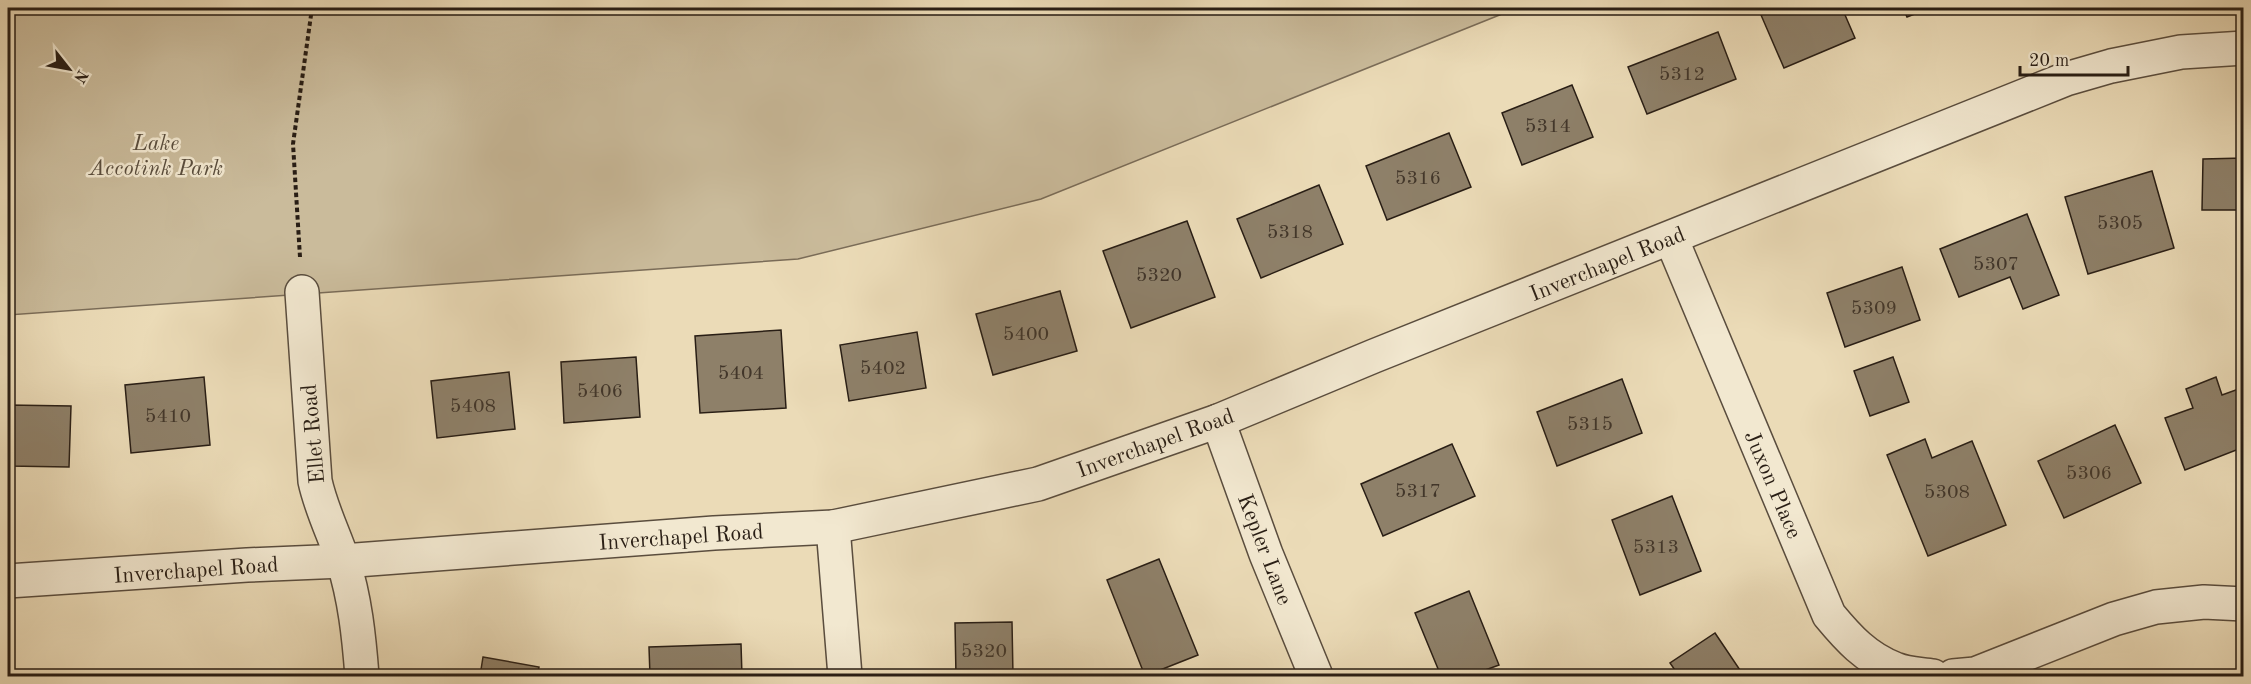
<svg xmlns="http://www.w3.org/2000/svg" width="2251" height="684" font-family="'Old Standard TT',serif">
<rect width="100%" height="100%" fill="#ebdbb7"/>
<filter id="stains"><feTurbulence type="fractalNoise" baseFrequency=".00333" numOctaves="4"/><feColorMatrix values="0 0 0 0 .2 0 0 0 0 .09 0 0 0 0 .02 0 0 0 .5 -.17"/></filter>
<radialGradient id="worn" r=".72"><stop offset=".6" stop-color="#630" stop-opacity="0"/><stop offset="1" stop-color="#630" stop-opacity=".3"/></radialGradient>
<polygon fill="#cabb9b" stroke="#7a6c58" stroke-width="1.5" points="8,8 1517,8 1041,199 798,259 8,315"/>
<g fill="#8e8069" stroke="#291e15" stroke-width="1.5">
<polygon points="1778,8 1842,8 1855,38 1784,68 1761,15"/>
<polygon points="1903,8 1930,8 1907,17"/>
<polygon points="1718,32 1736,79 1647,114 1628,67"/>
<polygon points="1572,85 1593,137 1522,165 1502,113"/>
<polygon points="1449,133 1471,187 1387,220 1366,166"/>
<polygon points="2244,158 2244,210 2202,210 2203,159"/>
<polygon points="2152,171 2174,248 2088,274 2065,197"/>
<polygon points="1319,185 1343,244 1261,278 1237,219"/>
<polygon points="2027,214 2059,295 2023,309 2010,277 1959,297 1940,249"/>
<polygon points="1187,221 1215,297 1131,328 1103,251"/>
<polygon points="1902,267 1920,320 1845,347 1827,293"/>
<polygon points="1060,291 1077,351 993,375 976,314"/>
<polygon points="781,330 786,408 700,413 695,336"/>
<polygon points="917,332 926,388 849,401 840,345"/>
<polygon points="636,357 640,417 564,423 561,362"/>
<polygon points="1893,357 1909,402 1870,416 1854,371"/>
<polygon points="509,372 515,429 437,438 431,381"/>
<polygon points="204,377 210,445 131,453 125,385"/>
<polygon points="2216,377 2222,395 2244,387 2244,447 2185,470 2165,418 2193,408 2186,389"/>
<polygon points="1622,379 1642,433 1557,466 1537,412"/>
<polygon points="8,405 71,406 69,467 8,466"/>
<polygon points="2115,425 2141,483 2064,518 2038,461"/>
<polygon points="1925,439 1932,458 1972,441 2006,525 1928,556 1887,455"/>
<polygon points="1452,444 1475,496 1383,536 1361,484"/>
<polygon points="1672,496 1701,571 1640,595 1612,520"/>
<polygon points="1159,559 1198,655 1145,676 1107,580"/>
<polygon points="1469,591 1499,665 1469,676 1441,676 1415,613"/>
<polygon points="1012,622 1013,676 956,676 955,623"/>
<polygon points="1715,633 1744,676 1679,676 1670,663"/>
<polygon points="741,644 742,676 650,676 649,647"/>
<polygon points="483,657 539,667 537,676 480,676"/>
</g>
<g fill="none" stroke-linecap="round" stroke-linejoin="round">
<defs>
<g id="minor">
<path d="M1671,238L1829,615C1848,638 1866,658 1895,669C1906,674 1921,674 1933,676"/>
<path d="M302,292L315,481C321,509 334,534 343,561C355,598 359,637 362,676"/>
<polyline points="1218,421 1266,554 1316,676"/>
<polyline points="833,527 845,676"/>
<polyline points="8,581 247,565 343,561 714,533 833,527 1038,484 1218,421 1374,356 2066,79 2111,66 2181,52 2244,48"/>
<polyline points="1953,676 1975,674 2114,619 2156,607 2204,602 2244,604"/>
</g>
</defs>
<use href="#minor" stroke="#5a4d3e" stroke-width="36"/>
<g stroke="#291e15" stroke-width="4" stroke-dasharray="4.5 3" stroke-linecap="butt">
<polyline points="8,10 117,8"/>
<polyline points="300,257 293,144 312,8"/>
</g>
<use href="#minor" stroke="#f2e8d0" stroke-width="33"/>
</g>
<g text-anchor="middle" stroke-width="5" stroke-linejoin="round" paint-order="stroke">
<g font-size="20" fill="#42362a">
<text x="1682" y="80">5312</text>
<text x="1548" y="132">5314</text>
<text x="1418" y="184">5316</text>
<text x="2120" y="229">5305</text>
<text x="1290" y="238">5318</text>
<text x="1996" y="270">5307</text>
<text x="1159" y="281">5320</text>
<text x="1874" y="314">5309</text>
<text x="1026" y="340">5400</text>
<text x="883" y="374">5402</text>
<text x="741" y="379">5404</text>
<text x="600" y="397">5406</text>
<text x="473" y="412">5408</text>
<text x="168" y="422">5410</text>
<text x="1590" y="430">5315</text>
<text x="2089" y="479">5306</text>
<text x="1418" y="497">5317</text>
<text x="1947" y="498">5308</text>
<text x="1656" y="553">5313</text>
<text x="984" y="657">5320</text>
</g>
<g font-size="22" font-style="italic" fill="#594d3d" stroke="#f2e8d0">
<text x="156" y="150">Lake<tspan x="156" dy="25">Accotink Park</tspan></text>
</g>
<g font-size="22" fill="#291e15" stroke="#f2e8d0">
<text transform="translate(1607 263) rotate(-22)" y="8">Inverchapel Road</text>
<text transform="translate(312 434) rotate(-95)" y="8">Ellet Road</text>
<text transform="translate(1155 442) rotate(-20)" y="8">Inverchapel Road</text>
<text transform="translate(1774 484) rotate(67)" y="8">Juxon Place</text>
<text transform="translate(681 536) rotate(-4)" y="8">Inverchapel Road</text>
<text transform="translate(1266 549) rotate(69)" y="8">Kepler Lane</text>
<text transform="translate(196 569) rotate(-4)" y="8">Inverchapel Road</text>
</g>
</g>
<rect width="2251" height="684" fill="none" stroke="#ebdbb7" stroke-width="30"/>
<rect x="9" y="9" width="2233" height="666" fill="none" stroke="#291e15" stroke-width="3"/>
<rect x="15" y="15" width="2221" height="654" fill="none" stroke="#291e15" stroke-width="1.5"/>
<g transform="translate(69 69) rotate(121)" stroke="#f2e8d0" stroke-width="4.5" paint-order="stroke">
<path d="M0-4.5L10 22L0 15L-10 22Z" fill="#291e15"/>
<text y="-9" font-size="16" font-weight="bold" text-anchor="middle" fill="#291e15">N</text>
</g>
<path d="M2020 66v9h108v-9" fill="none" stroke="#291e15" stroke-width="3"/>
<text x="2029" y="66" font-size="18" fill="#291e15" stroke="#f2e8d0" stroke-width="4.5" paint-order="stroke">20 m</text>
<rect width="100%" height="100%" filter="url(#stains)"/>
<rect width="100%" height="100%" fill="url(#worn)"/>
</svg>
